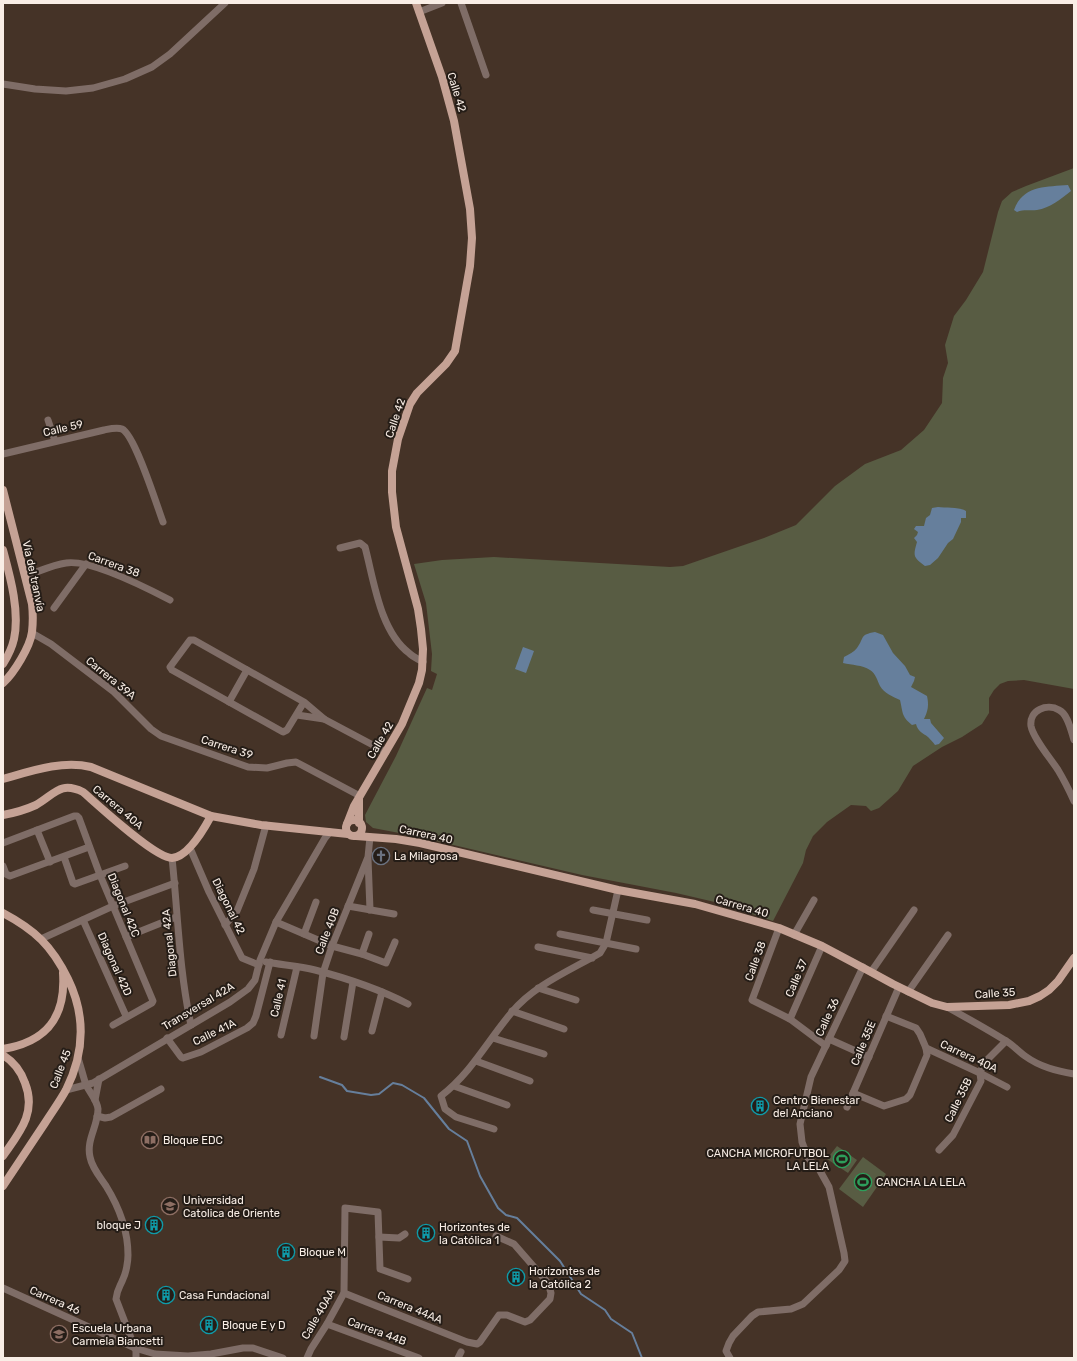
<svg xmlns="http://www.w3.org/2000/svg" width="1077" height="1361" font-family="Rubik,sans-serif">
<rect width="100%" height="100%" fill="#453327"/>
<g fill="#585c43">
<polygon points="1074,168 1074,689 1024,680 1008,681 1000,684 994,690 989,698 989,713 982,724 962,737 942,747 913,766 898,791 879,808 871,811 866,806 851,805 827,822 813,836 806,850 803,863 773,921 719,903 676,893 582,875 415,836 373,828 366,822 365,815 396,756 427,688 432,690 437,674 431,671 432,654 426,603 414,564 442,560 494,557 670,567 683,566 764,538 796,525 835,486 865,464 901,450 924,430 942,403 943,378 948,363 945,345 954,316 966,300 983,272 998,212 1002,201 1012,192 1026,186"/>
<polygon points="837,1146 857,1160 848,1173 827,1159"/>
<polygon points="863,1157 886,1174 863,1207 839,1189"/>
</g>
<g fill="#667f9c">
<path d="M1068,185L1071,191C1061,199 1050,208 1037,210C1030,211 1024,209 1017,212L1014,210C1023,185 1046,187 1068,185Z"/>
<path d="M938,507C946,508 960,507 966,511V518H961V522L953,539L948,543L938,558L930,565L925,566C913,557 913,556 917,542L914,538L917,535L918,532L914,529L916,526H924L926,518L930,515L932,508Z"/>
<path d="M875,632L883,635L893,653L905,666L910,675L915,677L914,681L911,687L927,696C929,705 928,711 924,719H930L931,723L944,738L939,744L935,745C933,742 930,739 928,737C923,733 918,732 916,724L912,725C901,716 903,712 900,700C893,697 884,693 880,686C877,680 876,674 870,670C862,665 852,665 843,663L844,657C849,654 854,652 857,648C865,637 859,635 875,632Z"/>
<polygon points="523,647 534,651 526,673 515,669"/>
</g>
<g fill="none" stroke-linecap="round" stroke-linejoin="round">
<polyline stroke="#667f9c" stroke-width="2" points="320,1077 342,1085 347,1091 371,1095 379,1094 393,1083 402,1085 424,1098 449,1129 467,1141 480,1176 498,1208 506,1215 517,1218 560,1261 581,1294 605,1310 611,1319 632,1333 642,1358"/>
<g stroke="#7f6d67" stroke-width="7">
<polyline points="461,3 486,75"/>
<polyline points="419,12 442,3"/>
<polyline points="3,84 35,89 66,91 93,88 125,79 152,67 170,54 225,3"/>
<polyline points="48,420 55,441"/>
<path d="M3,454L104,430C109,429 117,427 122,429C135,435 157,506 163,522"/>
<path d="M340,548L360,543L365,547C374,581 380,631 409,653C413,657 418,659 423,662"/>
<path d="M25,576C38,572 52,565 66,563C90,559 147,588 170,600"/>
<polyline points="54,608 86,564"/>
<polyline points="32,633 51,644 114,692 151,729 161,736 248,767 267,768 287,763 296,762 360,796"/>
<polyline points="229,702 247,670"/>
<polyline points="304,702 287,730 283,732 172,670 170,667 190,640 194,640 304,702 324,719 386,752"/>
<polyline points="297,715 324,719"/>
<path d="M1074,740C1071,731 1068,714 1059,710C1047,703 1029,710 1031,726C1033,738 1051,759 1058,770C1064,780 1069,790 1074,801"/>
<polyline points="37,830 50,862"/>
<polyline points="3,843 74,816 77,816 79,818 100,875 153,1001 152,1003 113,1025"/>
<polyline points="190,848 209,892 242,958 259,965"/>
<polyline points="64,857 73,883 75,884 125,866"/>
<path d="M172,858C178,914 179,970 191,1025"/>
<polyline points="368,859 370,910"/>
<polyline points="3,866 6,874 10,876 89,847"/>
<polyline points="348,906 394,914"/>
<polyline points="593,910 647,920"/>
<polyline points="83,920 126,1016"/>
<polyline points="276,922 332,946 362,954 386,963 395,942"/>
<polyline points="225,925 237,911 254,869 266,825"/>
<polyline points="779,928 752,1000 790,1019 826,1046"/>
<polyline points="304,934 316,902"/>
<polyline points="560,934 636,949"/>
<polyline points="794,935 814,900"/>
<polyline points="126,937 176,917"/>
<polyline points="41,939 113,906 175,883"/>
<polyline points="538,947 592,958"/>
<polyline points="362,954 369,934"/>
<path d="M266,962C282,965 299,966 315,970C346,978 379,989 408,1004"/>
<polyline points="871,972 914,910"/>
<polyline points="538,988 576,1000"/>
<polyline points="908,992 948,935"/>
<path d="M947,1007C967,1018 987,1029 1006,1041C1013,1045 1018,1051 1025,1056C1040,1067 1057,1071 1074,1074"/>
<polyline points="512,1011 564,1029"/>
<polyline points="886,1016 916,1028 920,1034 926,1048 980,1073 1007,1087"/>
<polyline points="790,1019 822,946"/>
<polyline points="372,1031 382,992"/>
<polyline points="281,1035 297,967"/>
<polyline points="314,1036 323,973 332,946 368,857 370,837"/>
<polyline points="344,1037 353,982"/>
<polyline points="167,1038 181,1057 183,1058 201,1052 247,1028 253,1023 256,1016 270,962"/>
<polyline points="493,1038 544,1054"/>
<polyline points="829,1039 869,1057"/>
<path d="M78,1058C81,1067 83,1076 86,1085C90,1093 97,1100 98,1109C98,1126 86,1140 90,1157C92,1168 100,1177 106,1186C119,1207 128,1230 128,1255C128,1262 126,1273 123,1279C120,1287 117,1289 116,1299L136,1351V1358"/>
<polyline points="476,1061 530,1081"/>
<polyline points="454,1086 507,1105"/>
<polyline points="66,1090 93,1083 230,1002 248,989 255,980 260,960 276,922 325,838 330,832"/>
<polyline points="853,1093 884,1106 906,1099 910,1095 927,1055 926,1048"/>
<polyline points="95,1100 99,1079"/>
<polyline points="847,1107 899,987"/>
<polyline points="97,1116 105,1118 111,1117 161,1089"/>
<path d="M494,1129L456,1117L445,1109L441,1096C472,1072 488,1040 512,1012C534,985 571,970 600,953L606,943L618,890"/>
<polyline points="939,1150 953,1135 981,1081 980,1073 984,1063 1006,1041"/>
<polyline points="379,1237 399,1238 405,1234"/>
<polyline points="3,1288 135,1348 155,1354 188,1356 211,1354 243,1348 253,1348 283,1358"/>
<polyline points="344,1293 467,1342 477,1344 480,1342 499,1315 507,1315 525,1322 530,1320 550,1299 551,1293 548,1283 514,1244 496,1236"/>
<polyline points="327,1324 419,1358"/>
<polyline points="307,1358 311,1349 327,1324 344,1293 345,1208 378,1212 380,1269 408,1279"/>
<polyline points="458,1358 461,1352"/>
<polyline points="730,1358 726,1351 729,1343 733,1336 752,1316 758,1312 791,1309 803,1304 839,1270 845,1261 844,1253 829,1187 819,1169 808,1158 802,1142 800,1124 811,1077 863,967"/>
</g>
<g stroke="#c5a295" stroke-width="8">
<path d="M3,490L32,604C33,613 33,623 32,632C30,647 14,673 3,683"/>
<path d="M3,550C10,576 20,611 14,639C12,648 8,656 3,664"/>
<path d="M3,779C31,771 62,760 91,767L211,816L261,825L348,834"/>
<polyline points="359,799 359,823"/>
<path d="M3,815C14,813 25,810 36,805C55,794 60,781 83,792C98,805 155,858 172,858C188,857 204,829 211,816"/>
<circle cx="354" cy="828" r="8"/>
<polyline points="347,824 354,806 402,724 419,683 422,670 423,649 421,629 418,609 396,527 392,492 392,471 398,439 410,404 417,393 446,364 455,351 470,266 472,238 470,209 454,121 442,77 416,3"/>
<polyline points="356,836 396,839 420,843 618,890 695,904 779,928 822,946 871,972 893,984 932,1003 947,1007 1009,1005 1029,1001 1040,996 1049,990 1058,981 1074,958"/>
<path d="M3,913C35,930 52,946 68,979C86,1016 85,1052 66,1090C60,1101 52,1112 45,1123C31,1144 17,1165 3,1186"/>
<path d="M3,1049C46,1042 66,1018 63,973"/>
<path d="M3,1055C14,1062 21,1071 25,1083C37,1113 19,1133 3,1156"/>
</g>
</g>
<defs>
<symbol id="church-ring" viewBox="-11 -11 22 22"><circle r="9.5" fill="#251d17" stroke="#6b7280" stroke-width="1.5"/><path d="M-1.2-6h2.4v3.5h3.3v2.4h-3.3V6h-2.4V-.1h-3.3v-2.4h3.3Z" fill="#6b7280"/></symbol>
<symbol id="building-ring" viewBox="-11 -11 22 22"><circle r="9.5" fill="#251d17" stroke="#0f9aa8" stroke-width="1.5"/><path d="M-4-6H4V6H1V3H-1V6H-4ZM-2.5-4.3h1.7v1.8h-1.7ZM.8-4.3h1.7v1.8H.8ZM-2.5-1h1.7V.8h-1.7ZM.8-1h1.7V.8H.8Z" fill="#0f9aa8"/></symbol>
<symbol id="library-ring" viewBox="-11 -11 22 22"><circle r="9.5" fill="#251d17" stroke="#8d6e63" stroke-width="1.5"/><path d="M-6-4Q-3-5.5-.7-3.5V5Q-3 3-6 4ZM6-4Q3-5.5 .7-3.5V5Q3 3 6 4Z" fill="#8d6e63"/></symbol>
<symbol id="stadium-ring" viewBox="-11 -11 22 22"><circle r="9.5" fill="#251d17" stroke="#2e9e5b" stroke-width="1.5"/><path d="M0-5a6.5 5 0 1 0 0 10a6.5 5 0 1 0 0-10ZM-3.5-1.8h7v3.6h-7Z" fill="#2e9e5b"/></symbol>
<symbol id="university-ring" viewBox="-11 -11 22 22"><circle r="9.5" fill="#251d17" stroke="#8d6e63" stroke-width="1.5"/><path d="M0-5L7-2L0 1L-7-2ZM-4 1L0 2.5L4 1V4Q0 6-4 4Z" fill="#8d6e63"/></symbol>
<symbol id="school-ring" viewBox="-11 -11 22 22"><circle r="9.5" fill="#251d17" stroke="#8d6e63" stroke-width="1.5"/><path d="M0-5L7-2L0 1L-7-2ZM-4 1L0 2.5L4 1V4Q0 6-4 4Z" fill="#8d6e63"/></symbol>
</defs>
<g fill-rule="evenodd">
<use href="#church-ring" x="371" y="846" width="20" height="20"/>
<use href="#building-ring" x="750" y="1096" width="20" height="20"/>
<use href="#library-ring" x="140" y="1130" width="20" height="20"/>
<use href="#stadium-ring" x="832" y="1149" width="20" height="20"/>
<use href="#stadium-ring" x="853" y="1172" width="20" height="20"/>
<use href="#university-ring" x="160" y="1196" width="20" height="20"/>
<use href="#building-ring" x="144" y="1215" width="20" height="20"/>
<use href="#building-ring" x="416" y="1223" width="20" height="20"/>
<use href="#building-ring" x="276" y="1242" width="20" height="20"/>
<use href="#building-ring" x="506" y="1267" width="20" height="20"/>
<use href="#building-ring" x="156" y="1285" width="20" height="20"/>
<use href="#building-ring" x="199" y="1315" width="20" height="20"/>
<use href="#school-ring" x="49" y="1324" width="20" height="20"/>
</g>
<g text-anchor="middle" stroke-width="4" stroke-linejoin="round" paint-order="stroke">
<g font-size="11" fill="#f9eee6" stroke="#251d17">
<text transform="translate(457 92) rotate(73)" y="4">Calle 42</text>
<text transform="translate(395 418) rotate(-71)" y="4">Calle 42</text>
<text transform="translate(63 428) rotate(-13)" y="4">Calle 59</text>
<text transform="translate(114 564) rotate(20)" y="4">Carrera 38</text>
<text transform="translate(34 576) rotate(78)" y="4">Vía del tranvía</text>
<text transform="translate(111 678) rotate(39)" y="4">Carrera 39A</text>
<text transform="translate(380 740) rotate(-60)" y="4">Calle 42</text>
<text transform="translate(227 747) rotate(18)" y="4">Carrera 39</text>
<text transform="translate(118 807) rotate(40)" y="4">Carrera 40A</text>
<text transform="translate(426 834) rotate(12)" y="4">Carrera 40</text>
<text transform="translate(124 905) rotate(68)" y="4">Diagonal 42C</text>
<text transform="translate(229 906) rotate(64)" y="4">Diagonal 42</text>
<text transform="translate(742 906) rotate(16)" y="4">Carrera 40</text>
<text transform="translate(327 931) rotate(-69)" y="4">Calle 40B</text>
<text transform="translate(169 943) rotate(-96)" y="4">Diagonal 42A</text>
<text transform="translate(755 961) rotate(-70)" y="4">Calle 38</text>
<text transform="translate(115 964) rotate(66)" y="4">Diagonal 42D</text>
<text transform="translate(796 978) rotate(-67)" y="4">Calle 37</text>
<text transform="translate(995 993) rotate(-4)" y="4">Calle 35</text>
<text transform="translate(278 998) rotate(-77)" y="4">Calle 41</text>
<text transform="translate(198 1006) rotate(-31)" y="4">Transversal 42A</text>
<text transform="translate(827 1017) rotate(-65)" y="4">Calle 36</text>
<text transform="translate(214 1032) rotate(-26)" y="4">Calle 41A</text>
<text transform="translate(863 1043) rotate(-67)" y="4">Calle 35E</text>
<text transform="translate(969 1056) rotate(25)" y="4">Carrera 40A</text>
<text transform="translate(60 1069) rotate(-69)" y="4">Calle 45</text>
<text transform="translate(958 1100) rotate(-64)" y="4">Calle 35B</text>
<text transform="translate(55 1300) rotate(24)" y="4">Carrera 46</text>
<text transform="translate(410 1307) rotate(22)" y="4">Carrera 44AA</text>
<text transform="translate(318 1314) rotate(-60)" y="4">Calle 40AA</text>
<text transform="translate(377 1331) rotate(20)" y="4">Carrera 44B</text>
</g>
<g font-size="11" fill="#f9eee6" stroke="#251d17" text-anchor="start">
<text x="394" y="860">La Milagrosa</text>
<text x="773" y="1104">Centro Bienestar<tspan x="773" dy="13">del Anciano</tspan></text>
<text x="163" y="1144">Bloque EDC</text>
<text x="829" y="1157" text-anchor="end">CANCHA MICROFUTBOL<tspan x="829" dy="13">LA LELA</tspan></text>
<text x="876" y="1186">CANCHA LA LELA</text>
<text x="183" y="1204">Universidad<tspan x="183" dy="13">Catolica de Oriente</tspan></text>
<text x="141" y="1229" text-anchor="end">bloque J</text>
<text x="439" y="1231">Horizontes de<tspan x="439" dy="13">la Católica 1</tspan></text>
<text x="299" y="1256">Bloque M</text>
<text x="529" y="1275">Horizontes de<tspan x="529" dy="13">la Católica 2</tspan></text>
<text x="179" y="1299">Casa Fundacional</text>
<text x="222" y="1329">Bloque E y D</text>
<text x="72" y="1332">Escuela Urbana<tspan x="72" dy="13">Carmela Biancetti</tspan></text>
</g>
</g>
<rect width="1077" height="1361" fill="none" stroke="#f9eee6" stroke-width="8"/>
</svg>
